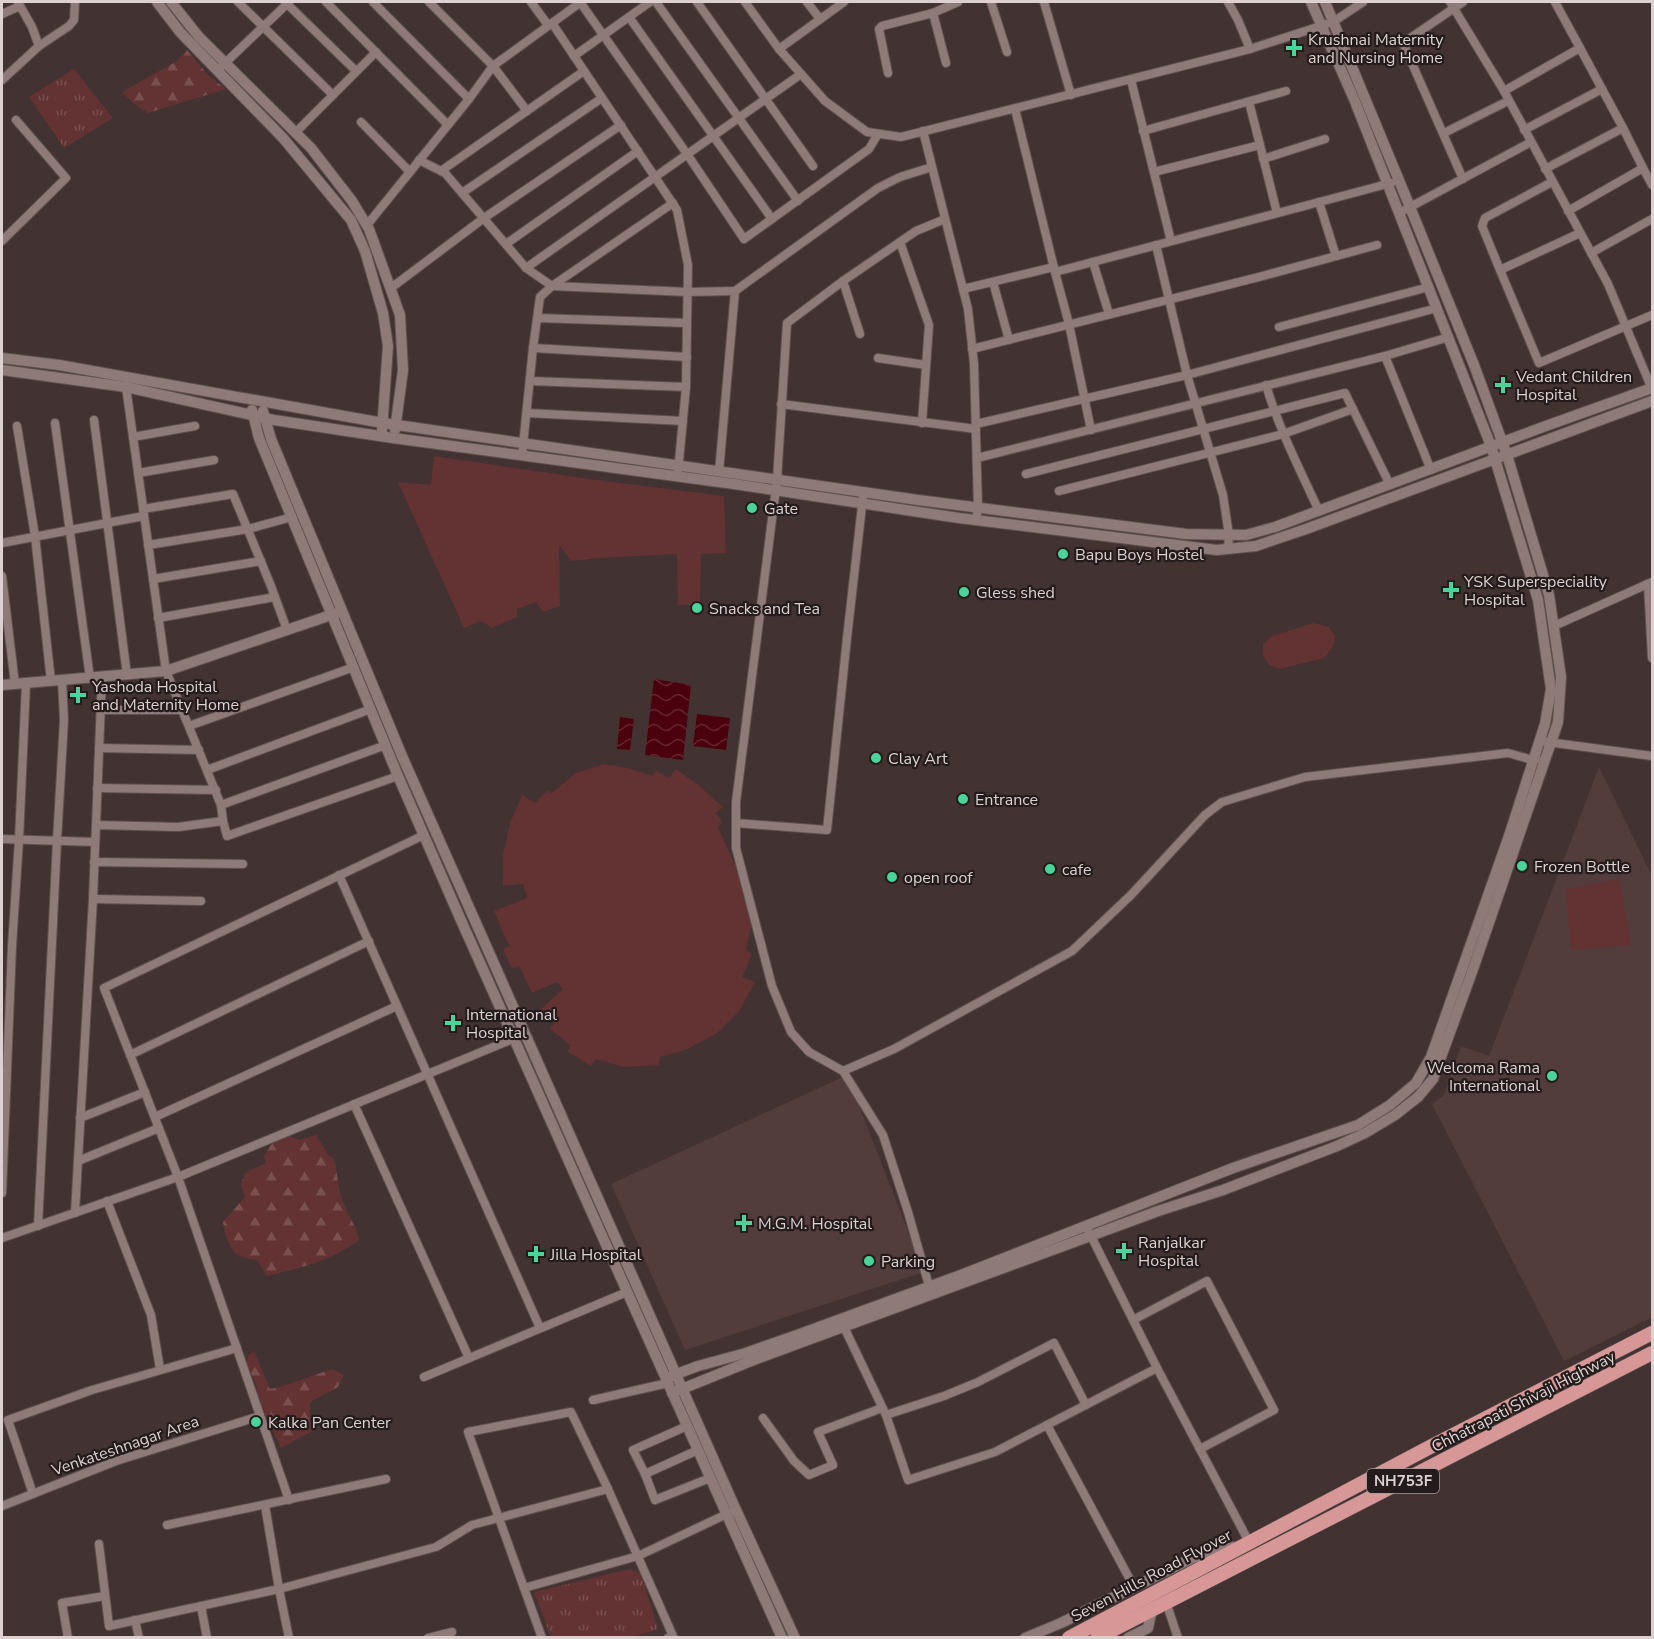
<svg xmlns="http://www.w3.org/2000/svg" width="1654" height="1639" font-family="'Nunito Sans',sans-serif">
<defs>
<pattern id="grass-tufts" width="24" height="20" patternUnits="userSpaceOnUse" patternTransform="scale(1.5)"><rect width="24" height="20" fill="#633232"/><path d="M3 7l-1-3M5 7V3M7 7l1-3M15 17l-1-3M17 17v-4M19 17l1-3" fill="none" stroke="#794f4f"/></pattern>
<pattern id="forest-firs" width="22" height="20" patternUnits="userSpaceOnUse" patternTransform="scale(1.5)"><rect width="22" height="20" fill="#633232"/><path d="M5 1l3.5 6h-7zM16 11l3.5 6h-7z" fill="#794f4f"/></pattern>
<pattern id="water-waves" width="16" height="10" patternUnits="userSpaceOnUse" patternTransform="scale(1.5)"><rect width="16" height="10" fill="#4a010d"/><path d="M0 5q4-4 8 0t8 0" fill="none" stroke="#64252f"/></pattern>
</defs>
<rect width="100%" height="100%" fill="#433232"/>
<g fill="#533c3c">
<polygon points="1599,767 1652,876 1652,1317 1564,1361 1432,1104 1444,1095 1461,1046 1489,1056"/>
<polygon points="847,1075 924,1272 685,1350 611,1184"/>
</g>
<g fill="url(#grass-tufts)">
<polygon points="74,69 113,118 64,148 29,97"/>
<polygon points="630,1569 641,1574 658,1629 633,1637 551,1637 534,1592"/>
</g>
<g fill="url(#forest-firs)">
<polygon points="187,50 208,75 226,89 148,113 133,103 122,92 177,61"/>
<path d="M288,1135L299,1140L316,1135L329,1156L335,1160C337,1173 338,1187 342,1199C347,1213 356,1225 359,1240C332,1261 300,1268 267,1276L257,1260C252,1259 246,1259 242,1257C229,1252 225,1234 223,1222L245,1197L241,1184L245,1173L266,1163L264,1156L274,1140Z"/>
<polygon points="254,1351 270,1389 280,1387 332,1369 344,1375 338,1387 310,1402 310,1422 316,1429 281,1448 257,1396 257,1386 247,1365 248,1355"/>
</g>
<g fill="#633232">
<polygon points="434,456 604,481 724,496 726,553 701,554 700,605 678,605 677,554 600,558 571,561 559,545 560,606 543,612 536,602 517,609 517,617 492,628 481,621 464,628 398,482 431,485"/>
<polygon points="1314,623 1329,627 1335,636 1333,647 1324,658 1279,669 1268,664 1263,655 1263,644 1272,636"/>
<polygon points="604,764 628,768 652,776 656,771 669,778 676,769 697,784 723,807 716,813 722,822 718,827 741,879 751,926 746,950 752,954 742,977 755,982 740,1010 716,1034 685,1050 660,1057 659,1065 623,1067 596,1059 591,1066 568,1052 570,1045 550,1029 555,1022 541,1009 563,989 557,982 532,993 519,966 512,969 503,949 509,946 494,911 527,898 523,884 503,886 503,855 510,823 522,795 535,803 548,790 551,794 576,773"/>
<polygon points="1619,879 1631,945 1571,950 1566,889"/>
</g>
<g fill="url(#water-waves)">
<polygon points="654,679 691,685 683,760 645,755"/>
<polygon points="697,714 730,718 726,750 693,746"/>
<polygon points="620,717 634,719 630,750 617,749"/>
</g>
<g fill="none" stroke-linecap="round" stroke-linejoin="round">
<defs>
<g id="minor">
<polyline points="18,2 32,27 39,46"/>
<polyline points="238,2 333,95"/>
<polyline points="285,2 356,71"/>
<polyline points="326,2 448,125"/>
<polyline points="373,2 469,99"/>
<polyline points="429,2 493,66 527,111"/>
<polyline points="531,2 548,25"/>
<polyline points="580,2 687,154 744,239 869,149 878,134"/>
<polyline points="656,2 798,201"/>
<polyline points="697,2 813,166"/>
<polyline points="745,2 779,49 825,101 867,132 901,137 1250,49 1333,22 1363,2"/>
<polyline points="807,2 820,19"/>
<polyline points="991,2 1007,52"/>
<polyline points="1044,2 1071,95"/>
<polyline points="1228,2 1238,20 1250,49"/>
<polyline points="1450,2 1504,91 1608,284 1652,389"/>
<polyline points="933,13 946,63"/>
<polyline points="2,14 20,6"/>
<polyline points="629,17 772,219"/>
<polyline points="552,23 677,210 688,265 686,387 678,472"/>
<polyline points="1580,48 1602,89"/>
<polyline points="779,49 844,2"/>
<polyline points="574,56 650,2"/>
<polyline points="222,66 289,2"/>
<polyline points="888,73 879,29 882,26 933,13 958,2"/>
<polyline points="2,80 39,46 69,26 74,20 75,2"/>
<polyline points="1131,80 1171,241"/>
<polyline points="1504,91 1580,48 1555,2"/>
<polyline points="1249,102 1260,145"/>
<polyline points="1015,109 1055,272 1069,324 1091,430"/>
<polyline points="361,122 410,172"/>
<polyline points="1623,128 1643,168"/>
<polyline points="1524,130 1602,89 1623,128 1545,169"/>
<polyline points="923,131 968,309 974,364 978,508 976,520"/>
<polyline points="1143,131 1286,91"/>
<polyline points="295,133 376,52"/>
<polyline points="1444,133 1508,101"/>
<polyline points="1263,159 1325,139"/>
<polyline points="419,160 445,173 526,268 552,286 688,292 735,291"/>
<polyline points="441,171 584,71"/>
<polyline points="1154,172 1260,145 1277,213"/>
<polyline points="1463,179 1403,43 1463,2"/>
<polyline points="462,193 602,98"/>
<polyline points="1319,202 1336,256"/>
<polyline points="1568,211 1643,168 1652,185"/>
<polyline points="1399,213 1531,142"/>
<polyline points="367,225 469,99 493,66 581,2"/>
<polyline points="1580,233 1500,270 1539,363 1652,315"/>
<polyline points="2,241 66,178 16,120"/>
<polyline points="900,242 929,325 922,423"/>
<polyline points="506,244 638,151"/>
<polyline points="1156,245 1187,375 1223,495 1229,535 1228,549"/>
<polyline points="1591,253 1652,219"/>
<polyline points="1093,262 1109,314"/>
<polyline points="526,268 801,74"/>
<polyline points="1500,270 1482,226 1485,218 1552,182"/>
<polyline points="1055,272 1391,183"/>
<polyline points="843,281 860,334"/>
<polyline points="993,282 1009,340"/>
<polyline points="391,288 484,218 621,125"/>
<polyline points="963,289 1054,267"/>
<polyline points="538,318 687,323"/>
<polyline points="1279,327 1429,287"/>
<polyline points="533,348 687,357"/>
<polyline points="972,349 1259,277 1377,245"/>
<polyline points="1385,356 1431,470"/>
<polyline points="878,358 926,365"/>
<polyline points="531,381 686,387"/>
<path d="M1266,385C1279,429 1300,470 1319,511"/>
<polyline points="126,387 166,671 221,805 223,821 227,836 398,776"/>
<polyline points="781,404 976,429"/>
<polyline points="527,413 683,421"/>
<polyline points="94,420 127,675"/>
<polyline points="55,423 90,678"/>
<polyline points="976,424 1187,375 1437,308"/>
<polyline points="17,426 35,536 51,681"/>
<polyline points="133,437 195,426"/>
<polyline points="522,455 533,348 540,297 552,286 673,203"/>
<polyline points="977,458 1385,356 1449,337"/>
<polyline points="719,472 735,291 878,188 900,177 932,167"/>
<polyline points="138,473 214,460"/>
<polyline points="1026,474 1345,393 1390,485"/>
<polyline points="1059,491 1283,434 1353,409"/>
<polyline points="143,509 233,494 271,586 287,630"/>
<polyline points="2,543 144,516"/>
<polyline points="148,545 248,529 292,517"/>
<polyline points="2,576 15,684"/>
<polyline points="153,579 261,561"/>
<polyline points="1648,584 1652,658"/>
<polyline points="158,618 275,597"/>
<polyline points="1554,626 1652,582"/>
<polyline points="101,710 182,710"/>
<polyline points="189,726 354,667"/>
<polyline points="1540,741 1652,756"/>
<polyline points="99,748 199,750"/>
<polyline points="207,770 371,709"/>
<polyline points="97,788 216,790"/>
<polyline points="221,805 386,745"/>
<polyline points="736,823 827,830 847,638 863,497"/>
<polyline points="96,825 178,827 223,821"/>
<polyline points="2,839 95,842"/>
<polyline points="94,862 243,864"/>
<polyline points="339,875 540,1328"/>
<polyline points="93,899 201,901"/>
<polyline points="130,1055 369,941"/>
<polyline points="843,1071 894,1049 1072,951 1131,895 1205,815 1222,802 1305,777 1508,753 1533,760 1537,759"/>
<polyline points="354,1104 469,1358"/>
<polyline points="155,1117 397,1006"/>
<polyline points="80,1118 145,1092"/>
<polyline points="78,1161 159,1128"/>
<polyline points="2,1193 12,946 19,840 26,684"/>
<polyline points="107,1201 151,1315 160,1369"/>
<polyline points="75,1213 93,899 102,677"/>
<polyline points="38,1226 57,841 64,720 62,680"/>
<polyline points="1089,1232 1157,1368 1249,1542"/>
<polyline points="2,1238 178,1177 525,1034"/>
<polyline points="929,1286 908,1212 883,1135 843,1071 809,1052 791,1032 772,986 736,848 736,802 777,480 787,323 843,281 916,231 945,219"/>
<polyline points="1133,1320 1207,1281 1274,1410 1200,1449"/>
<polyline points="844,1327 886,1415 908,1480 995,1452 1157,1368"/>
<polyline points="424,1377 627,1292"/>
<polyline points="593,1400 668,1383"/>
<polyline points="886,1415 944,1396 978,1382 1054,1343 1086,1405"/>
<polyline points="763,1418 794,1461 809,1475 833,1465 818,1432 882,1408"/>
<polyline points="1047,1425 1134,1587"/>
<polyline points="687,1426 633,1450 645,1474 698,1450"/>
<polyline points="645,1474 655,1500 710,1478"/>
<polyline points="33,1494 8,1420 92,1390 237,1348"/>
<polyline points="289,1500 178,1177 104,988 424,835"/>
<polyline points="265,1505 279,1589 289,1638"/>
<polyline points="2,1506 116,1461 260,1416"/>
<polyline points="167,1525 386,1479"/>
<polyline points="99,1544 109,1626 279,1589 436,1547 472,1525 608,1489"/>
<polyline points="524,1588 638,1556 731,1512"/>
<polyline points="1166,1602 1178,1638"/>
<polyline points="201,1606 207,1638"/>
<polyline points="135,1620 139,1638"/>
<polyline points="68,1638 62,1603 105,1596"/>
<polyline points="428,1638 452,1632"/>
<polyline points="542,1638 468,1432 571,1412 608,1489 673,1636 668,1638"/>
</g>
<g id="tertiary">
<polyline points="157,2 180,32 283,138 351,220 365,251 383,313 388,346 382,430"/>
<polyline points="171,2 199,37 311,148 352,201 369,229 400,315 403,370 395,430"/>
<polyline points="2,358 59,365 383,423 918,500 1186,534 1246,535 1275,527 1543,427 1652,388"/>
<polyline points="2,370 126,387 274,420 393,438 734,484 959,518 1217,550 1256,546 1306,529 1652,401"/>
<polyline points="252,410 259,438 398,776 460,918 782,1638"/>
<polyline points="263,411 271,439 402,756 736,1510 795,1638"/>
<polyline points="2,685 166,671 337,613"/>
<polyline points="666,1378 698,1366 746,1353 800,1334 961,1275 1233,1168 1358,1125 1390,1105 1416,1083 1431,1057 1509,836 1545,724 1551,689 1538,600 1491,446 1354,99 1311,2"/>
<polyline points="672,1393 751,1361 1158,1211 1223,1190 1337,1146 1365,1133 1395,1115 1418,1097 1433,1079 1472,972 1558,722 1561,677 1549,595 1507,455 1474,365 1410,207 1325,2"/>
<polyline points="1025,1638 1061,1623 1193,1558 1233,1547"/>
<polyline points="1128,1638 1148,1628 1152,1609"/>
</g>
<g id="trunk">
<polyline points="1069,1638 1430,1447 1652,1333"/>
<polyline points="1097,1638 1652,1353"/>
</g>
</defs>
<use href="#minor" stroke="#5f5151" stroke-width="10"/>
<use href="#tertiary" stroke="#5f5151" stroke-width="12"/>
<use href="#trunk" stroke="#5f5151" stroke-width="15"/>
<use href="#minor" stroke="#8d7a79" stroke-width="8"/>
<use href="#tertiary" stroke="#8d7a79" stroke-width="10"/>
<use href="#trunk" stroke="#d69796" stroke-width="14"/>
</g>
<g fill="#4ad49c" stroke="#241c1c" stroke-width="2">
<path d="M1291 39h6v6h6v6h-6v6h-6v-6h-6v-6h6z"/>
<path d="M1500 376h6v6h6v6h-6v6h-6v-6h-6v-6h6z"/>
<circle cx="752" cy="508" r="6"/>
<circle cx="1063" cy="554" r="6"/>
<path d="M1448 581h6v6h6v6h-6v6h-6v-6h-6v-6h6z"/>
<circle cx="964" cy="592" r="6"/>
<circle cx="697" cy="608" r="6"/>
<path d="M75 686h6v6h6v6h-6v6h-6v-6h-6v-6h6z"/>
<circle cx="876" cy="758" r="6"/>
<circle cx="963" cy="799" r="6"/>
<circle cx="1522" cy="866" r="6"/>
<circle cx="1050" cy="869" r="6"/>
<circle cx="892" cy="877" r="6"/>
<path d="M450 1014h6v6h6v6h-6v6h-6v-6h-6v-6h6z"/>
<circle cx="1552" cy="1076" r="6"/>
<path d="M741 1214h6v6h6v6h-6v6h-6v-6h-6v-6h6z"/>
<path d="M1121 1242h6v6h6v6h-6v6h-6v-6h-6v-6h6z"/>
<path d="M533 1245h6v6h6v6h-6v6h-6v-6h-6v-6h6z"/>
<circle cx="869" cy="1261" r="6"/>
<circle cx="256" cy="1422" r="6"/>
</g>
<g text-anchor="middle" stroke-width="4.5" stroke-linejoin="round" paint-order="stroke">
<rect fill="#241c1c" stroke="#a59b9a" stroke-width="1.5" x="1367" y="1469" width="72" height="24" rx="4.5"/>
<g font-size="15" font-weight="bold" fill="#dcd1d0">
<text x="1403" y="1486">NH753F</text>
</g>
<g font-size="16" fill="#dcd1d0" stroke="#241c1c" text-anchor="start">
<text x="1308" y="45">Krushnai Maternity<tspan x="1308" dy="18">and Nursing Home</tspan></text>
<text x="1516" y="382">Vedant Children<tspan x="1516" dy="18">Hospital</tspan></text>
<text x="764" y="514">Gate</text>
<text x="1075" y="560">Bapu Boys Hostel</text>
<text x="1464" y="587">YSK Superspeciality<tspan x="1464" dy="18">Hospital</tspan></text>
<text x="976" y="598">Gless shed</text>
<text x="709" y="614">Snacks and Tea</text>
<text x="92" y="692">Yashoda Hospital<tspan x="92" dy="18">and Maternity Home</tspan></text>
<text x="888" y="764">Clay Art</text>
<text x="975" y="805">Entrance</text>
<text x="1534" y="872">Frozen Bottle</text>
<text x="1062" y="875">cafe</text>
<text x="904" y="883">open roof</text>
<text x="466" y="1020">International<tspan x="466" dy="18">Hospital</tspan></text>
<text x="1540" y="1073" text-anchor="end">Welcoma Rama<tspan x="1540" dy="18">International</tspan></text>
<text x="758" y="1229">M.G.M. Hospital</text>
<text x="1138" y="1248">Ranjalkar<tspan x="1138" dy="18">Hospital</tspan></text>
<text x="550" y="1260">Jilla Hospital</text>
<text x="881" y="1267">Parking</text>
<text x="268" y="1428">Kalka Pan Center</text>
</g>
<g font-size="16" fill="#dcd1d0" stroke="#241c1c">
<text transform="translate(1523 1401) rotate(-27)" y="6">Chhatrapati Shivaji Highway</text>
<text transform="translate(125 1445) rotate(-19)" y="6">Venkateshnagar Area</text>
<text transform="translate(1151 1575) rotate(-28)" y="6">Seven Hills Road Flyover</text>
</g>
</g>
<rect width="1654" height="1639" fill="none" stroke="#dcd1d0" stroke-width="6"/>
</svg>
